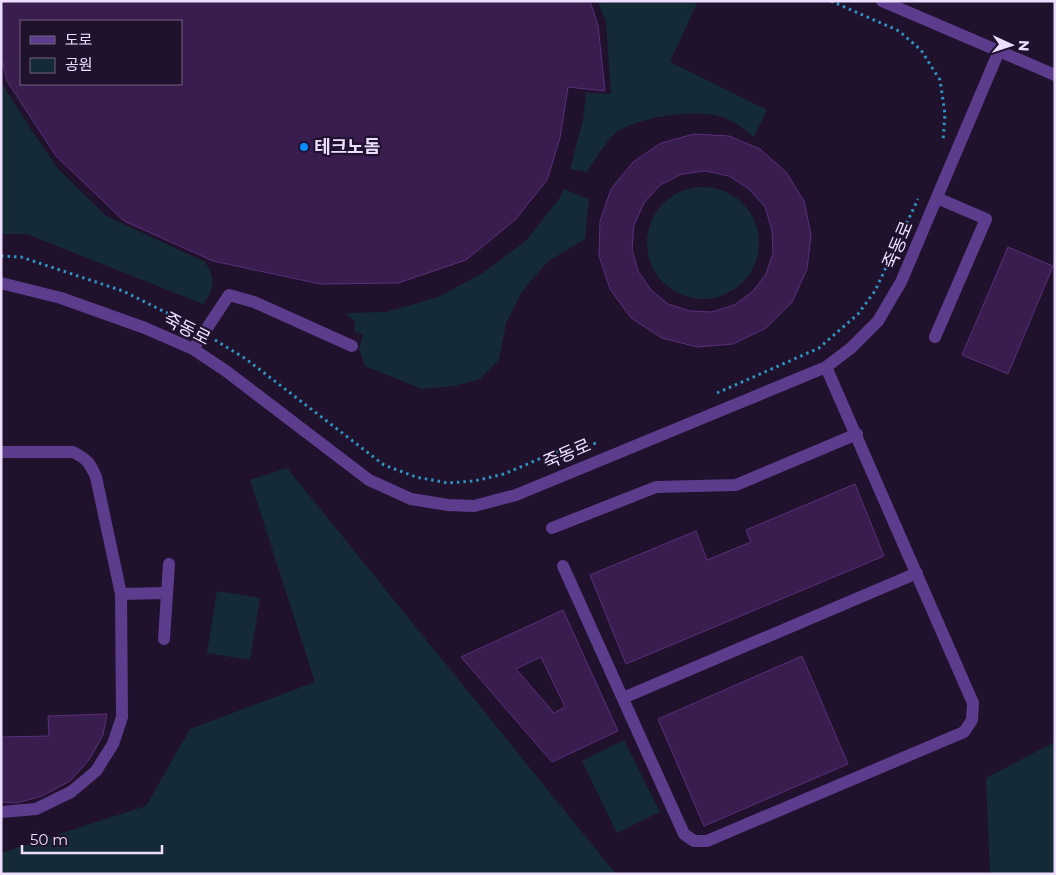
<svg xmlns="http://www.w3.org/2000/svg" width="1056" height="875" font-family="Montserrat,'Noto Sans KR',sans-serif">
<rect width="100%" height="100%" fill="#20112d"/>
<g fill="#142b37">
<path d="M598,1H698L670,62L767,110L754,137C745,131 735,121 725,118C698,108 645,116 620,130C609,136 594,161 587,172L570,169L583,120L586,93L611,94L606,22Z"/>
<path d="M1,82L26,122L59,170L106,216L205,262C216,279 215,287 203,304L27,234H1Z"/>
<circle cx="703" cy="243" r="56"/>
<polygon points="564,189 589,199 585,239 547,262 521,293 506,323 499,360 480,379 454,386 422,389 365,366 359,349 363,335 354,331 355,321 345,313 386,312 438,297 481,274 526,241 559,199"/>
<polygon points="287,468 615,873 1,874 1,853 146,806 190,729 315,682 250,480"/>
<polygon points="217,591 260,598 250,660 207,653"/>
<polygon points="624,740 660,812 617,833 582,761"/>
<polygon points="1055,742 1055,874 990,874 986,778"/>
</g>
<g fill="#391d4e" stroke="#5a2f7a" fill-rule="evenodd">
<path d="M1,1H590L598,25L605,91L568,87L560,138L547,180L515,220L466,260L398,283L320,284L213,261L124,221L56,156L7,81L1,56ZM21,21H181V84H21Z"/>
<path d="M694,134L729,136L760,149L786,172L804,201L811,235L807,269L792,302L766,328L733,344L697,347L662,338L631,318L610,289L599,256L600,221L611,189L633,162L661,143ZM705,171L729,176L749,189L765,207L772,230L773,253L766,274L752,292L734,305L712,312L690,311L668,304L651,290L638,271L632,249L634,225L644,203L660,185L682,174Z"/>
<polygon points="1008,247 1053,266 1008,374 962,355"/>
<polygon points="855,484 884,556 626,664 590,575 696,531 707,560 751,542 746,530"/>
<path d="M563,610L618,731L552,762L461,657ZM541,657L565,707L554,713L516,669Z"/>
<polygon points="802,656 848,764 704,826 658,719"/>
<polygon points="107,714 103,735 89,760 70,781 42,796 17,803 1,802 1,737 49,736 48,716"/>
</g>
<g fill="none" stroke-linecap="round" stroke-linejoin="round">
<g stroke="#2f94c1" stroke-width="3" stroke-dasharray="2.5 4" stroke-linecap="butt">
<polyline points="831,1 899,31 921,50 940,80 945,114 943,141"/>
<polyline points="1,256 21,257 123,291 191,325"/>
<polyline points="215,340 246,359 384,465 416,477 448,483 474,481 504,474 565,448 598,443"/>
<polyline points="717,393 819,348 858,314 875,291 918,199"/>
</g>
<g stroke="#5c3c8c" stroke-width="12">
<polyline points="882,1 1055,75"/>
<polyline points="1,283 61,298 145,328 193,349 226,371 369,480 411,499 448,505 474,506 516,495 739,403 826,367 851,348 878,321 901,282 999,51"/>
<polyline points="935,337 986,219 937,198"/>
<polyline points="193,349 229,295 254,302 352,346"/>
<path d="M1,452H73C87,459 90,463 96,477L121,594L122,717L113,744L96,771L71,792L36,809L1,812"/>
<polyline points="552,528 656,487 736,485 857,434"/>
<polyline points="563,566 684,834 694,841 707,841 964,732 972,720 973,703 826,367"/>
<polyline points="121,594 167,593"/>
<polyline points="164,639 169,564"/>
<polyline points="623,698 917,573"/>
</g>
</g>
<circle fill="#098bff" stroke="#20112d" stroke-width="2" cx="304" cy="147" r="5"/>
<g text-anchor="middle" stroke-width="4.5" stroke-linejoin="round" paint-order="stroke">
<g font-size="18" font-weight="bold" fill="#edddff" stroke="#20112d" text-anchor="start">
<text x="314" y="153">테크노돔</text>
</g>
<g font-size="18" fill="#edddff" stroke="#20112d">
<text transform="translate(898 245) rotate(-67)" y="6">죽동로</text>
<text transform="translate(187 329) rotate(27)" y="6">죽동로</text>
<text transform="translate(567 454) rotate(-23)" y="6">죽동로</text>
</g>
</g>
<rect width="1056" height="875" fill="none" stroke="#edddff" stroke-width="5"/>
<rect x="20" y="20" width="162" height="65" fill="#20112d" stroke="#726381"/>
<rect x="30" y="36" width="25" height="8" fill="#5c3c8c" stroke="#726381"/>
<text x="65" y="45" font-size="15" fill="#edddff">도로</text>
<rect x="30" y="58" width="25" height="15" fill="#142b37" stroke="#726381"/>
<text x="65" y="70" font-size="15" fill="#edddff">공원</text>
<g transform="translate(1011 45) rotate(93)" stroke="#20112d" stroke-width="4" paint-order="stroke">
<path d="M0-4L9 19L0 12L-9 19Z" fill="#edddff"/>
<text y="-8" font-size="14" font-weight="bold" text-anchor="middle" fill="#edddff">N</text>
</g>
<path d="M22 845v8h140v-8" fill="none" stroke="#edddff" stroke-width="2.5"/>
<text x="30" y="845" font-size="15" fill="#edddff" stroke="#20112d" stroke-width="4" paint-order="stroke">50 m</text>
</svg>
